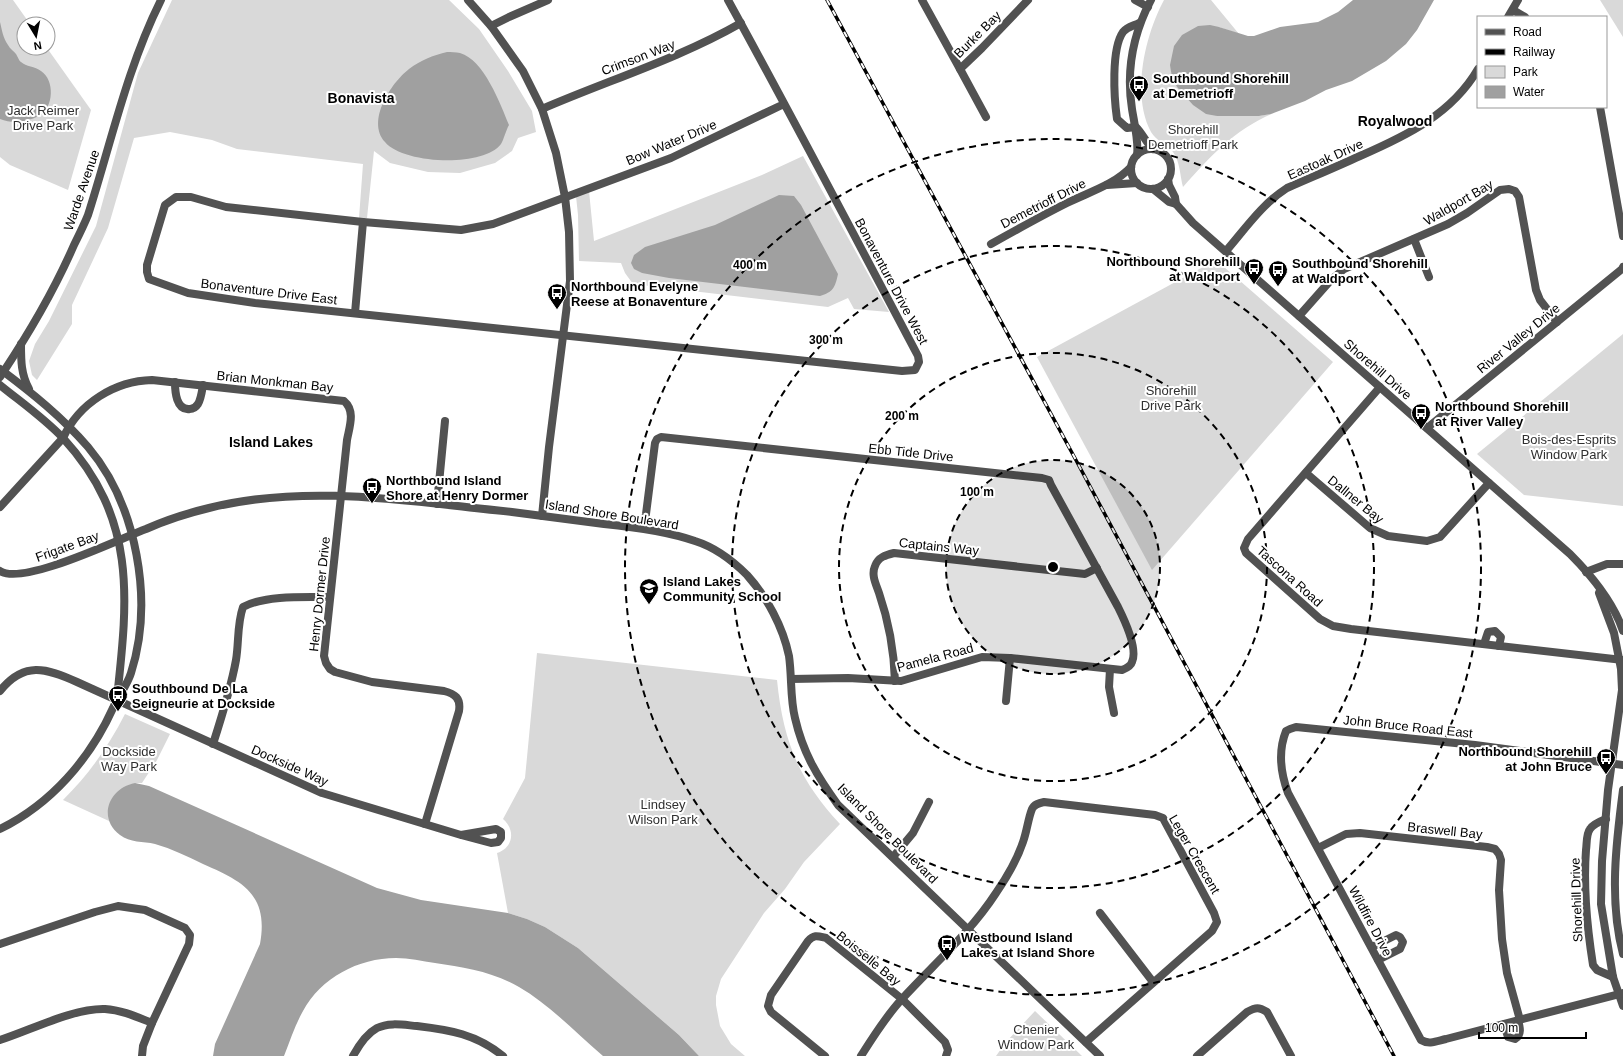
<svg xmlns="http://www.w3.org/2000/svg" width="1623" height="1056" font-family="Helvetica,sans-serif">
<rect width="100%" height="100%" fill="#fff"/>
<g fill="#d9d9d9">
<polygon points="0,0 13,0 30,24 24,24 24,48 47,48 91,110 68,190 10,165 0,157"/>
<polygon points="172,0 449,0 479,29 508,71 532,111 536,132 518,138 512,151 495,163 460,173 428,172 390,163 374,151 367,218 359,218 363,164 237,149 212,140 170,132 134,138 108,228 72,305 72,324 37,380 32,375 29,361 35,344 49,321 96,226 138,73"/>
<path d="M1164,0H1211L1239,34L1219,27L1171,72L1177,87L1217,116H1259L1274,113C1234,130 1211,156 1183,187C1180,176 1180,161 1173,152C1167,144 1156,141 1151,132C1131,95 1145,35 1164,0Z"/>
<polygon points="1600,0 1623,0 1623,37"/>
<polygon points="803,156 889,312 854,309 848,298 828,307 633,284 625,273 621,263 579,261 578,215 576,196 589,191 594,241 762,175"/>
<polygon points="1216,260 1333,362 1152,570 1037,357"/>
<polygon points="1623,334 1623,506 1524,495 1477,454"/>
<path d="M537,653L777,680C783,740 798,779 840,824L804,862L785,889L764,913L721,979L716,996V1005L720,1026L731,1044L745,1056H699L679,1035L578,948L545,927L527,919L508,913L497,853C513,848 516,830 503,819L525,778Z"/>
<path d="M125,714L170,734L157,760L142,783H135L108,813L109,821L63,800C90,773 108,747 125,714Z"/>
<polygon points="1035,1011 1082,1056 996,1056 1006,1042"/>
</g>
<g fill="#a0a0a0">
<polygon points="1353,0 1434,0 1417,30 1406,44 1386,61 1352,81 1326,90 1305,101 1271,114 1259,116 1217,116 1206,114 1193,105 1177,87 1172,78 1170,65 1174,46 1182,35 1198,26 1210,25 1219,27 1248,36 1254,36 1280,27 1318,22 1338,12"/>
<path d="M0,22C2,30 3,38 8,45C10,49 14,51 16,54C18,57 19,61 21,62C26,67 35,66 41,71C55,80 54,108 39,116C26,122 13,124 0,119Z"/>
<path d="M447,52C451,52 456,52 460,53C484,60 500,103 509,125C506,130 504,139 501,144C483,168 403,164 385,142C366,121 391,83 409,69C421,60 434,55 447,52Z"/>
<path d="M779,195L794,196L801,205L838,274C835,288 833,292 820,296L669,278L642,273L634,269L631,263L634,255L645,247L715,225Z"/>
<path d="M135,783L149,786L377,888L421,900L508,913L527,919L545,927L578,948L679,1035L699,1056H603C576,1033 550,1005 519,987C493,972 464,967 435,963C422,961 409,958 396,958C358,958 321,978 303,1011C295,1025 290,1041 284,1056H213L215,1044L260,944C269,894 242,881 203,864C187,856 172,849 155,844C143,841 130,843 120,835C97,818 109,788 135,783Z"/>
</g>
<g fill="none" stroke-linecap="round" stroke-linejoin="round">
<g stroke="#525252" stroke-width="8">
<polyline points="468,0 491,26 523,71 542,109 556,153 565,197 569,232 570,281 549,447 542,516"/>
<path d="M728,0C793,118 855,237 918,356L919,362L915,370L902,371L255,303L188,293L149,279L147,272V265L165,205L176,197H191L226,207L363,222L461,230L493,224L671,158L784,104"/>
<polyline points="922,0 960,69 982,48 1028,0"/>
<polyline points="1135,0 1148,7"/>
<polyline points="1513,10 1525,17"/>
<polyline points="1508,17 1518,0"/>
<path d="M1139,23C1133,26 1127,27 1123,32C1111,49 1114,98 1117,119L1127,128L1136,127C1143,134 1146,143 1153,149"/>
<polyline points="491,26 509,17 548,0"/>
<polyline points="960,69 986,117"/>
<polyline points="1600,107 1623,236"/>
<path d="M542,109C609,80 678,59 741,23"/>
<circle cx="1151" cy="169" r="20"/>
<path d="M1137,155C1139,142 1134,122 1132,109C1126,71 1133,34 1151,0"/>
<path d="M1168,179L1169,185L1175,197L1176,204L1193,223L1570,554C1592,576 1613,601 1623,631"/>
<polyline points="1107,185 1137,183"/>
<polyline points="1153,189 1169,202 1176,204"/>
<polyline points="1414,239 1429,277"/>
<path d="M991,244C1016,230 1041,216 1067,203C1089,192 1114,185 1131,167"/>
<path d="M1226,251C1245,229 1262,204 1287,188C1312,177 1336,167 1360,156C1406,136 1452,114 1478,69"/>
<polyline points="355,313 363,222"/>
<polyline points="1299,316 1330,281 1344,269 1448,224 1467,213 1500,190 1509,189 1515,191 1519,197 1536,290 1540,300 1557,322"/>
<path d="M21,344C21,361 21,374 29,389"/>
<path d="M0,369C32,393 62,417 88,447C137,505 154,601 131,673C127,686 118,696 113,708C90,759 51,804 0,829"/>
<path d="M0,377C28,335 54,291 74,245C79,235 84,225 88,215C111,143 127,68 161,0"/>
<path d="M175,382C175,391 176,411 190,409C193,409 196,407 198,404C201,399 202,391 203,385"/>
<path d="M0,385C21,402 44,418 63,438C137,519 128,597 117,698"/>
<polyline points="1380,387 1248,539 1244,548 1246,553 1320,619 1333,626 1351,629 1623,660"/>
<polyline points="1427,428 1622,269 1623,267"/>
<polyline points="1306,473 1370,528 1388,536 1427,541 1440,537 1489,483"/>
<polyline points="437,504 445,421"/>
<path d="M0,507L63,438C79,403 115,381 152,380L344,401C356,411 349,428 347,440L324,656L326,663L330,669L335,672L372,682L444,691C455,694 461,698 459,711L425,824"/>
<path d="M643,528L646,514L655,443L657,439L661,437L1042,478L1049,480L1051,485L1118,607C1124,619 1138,649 1132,662C1131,666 1127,668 1122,670L1010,658L982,657L901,681L848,678L791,679"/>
<path d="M0,571C23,586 119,539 146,529C166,520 188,513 209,508C309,483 412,502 512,512C543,516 573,520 604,524C635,527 666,531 695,541C714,547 733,561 747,575C767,597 783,627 789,656C792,677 790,698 795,718C803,753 817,776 838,805L1100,1056"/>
<polyline points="1586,572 1607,564 1623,564"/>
<polyline points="1599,593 1614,633 1621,669 1622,690 1608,790 1602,861 1601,904 1613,977 1623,1006"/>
<polyline points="1484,644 1488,632 1495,631 1501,637 1499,646"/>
<polyline points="1110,669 1109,687 1114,713"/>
<path d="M895,681C894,650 889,622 879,593C876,584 871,575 875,566C878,557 886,555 894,553L1085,574L1097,568"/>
<path d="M0,691C24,661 46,668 77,682L322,793L461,835L496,829L501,832V838L498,842L491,843L461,835"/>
<polyline points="1006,701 1010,658"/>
<path d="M213,744C222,716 231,688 236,660C239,642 237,624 243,607C265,595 305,597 330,597"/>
<path d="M1623,765L1475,745L1296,727L1290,729L1286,731C1278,751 1281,774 1288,793L1421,1040C1429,1045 1437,1041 1446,1039L1623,993"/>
<path d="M1623,790C1616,843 1609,901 1623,954"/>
<path d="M1606,819C1601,821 1593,824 1590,829C1586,834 1587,844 1586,850C1583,889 1587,927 1593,965L1597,970L1613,977"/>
<polyline points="1318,848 1346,834 1360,833 1487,847 1495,849 1499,854 1501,860 1499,890 1502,939 1507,973 1520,1020"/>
<polyline points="893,857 913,833 929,802"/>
<polyline points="1100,913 1153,982"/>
<polyline points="0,944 95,912 118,906 145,910 185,928 190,935 189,944 152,1023 143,1046 142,1056"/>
<polyline points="1372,947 1396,935 1400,937 1403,942 1400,949 1378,960"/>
<path d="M1504,1024L1508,1037L1515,1039C1522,1035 1520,1027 1518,1020"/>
<path d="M0,1040C31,1030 74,1008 105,1009C122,1010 137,1017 152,1023"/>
<path d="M353,1056C359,1045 366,1034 377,1028C389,1022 404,1025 417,1026C450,1030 476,1034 503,1056"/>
<path d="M825,1056L771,1012L768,1006L771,995L808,941C814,934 818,936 826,938L902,999L945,1042L948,1050L946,1056"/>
<path d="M861,1056C873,1037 886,1016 902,999C934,964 970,933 996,893C1007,877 1017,860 1023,842C1027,831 1028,819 1032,809C1034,804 1039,803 1044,802L1155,815L1163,818L1214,913L1217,922L1212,931L1086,1042"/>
<path d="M1197,1056L1247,1012C1256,1007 1259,1007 1267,1012L1291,1056"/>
</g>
<defs>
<polyline id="rail" points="827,0 1077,462 1394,1056"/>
</defs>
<use href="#rail" stroke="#000" stroke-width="3.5"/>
<use href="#rail" stroke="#fff" stroke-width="2" stroke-dasharray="6" stroke-linecap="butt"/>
</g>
<circle cx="1053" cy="567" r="107" fill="#000" fill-opacity=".12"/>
<g fill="none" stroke="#000" stroke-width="2" stroke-dasharray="7 5">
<circle cx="1053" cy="567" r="107"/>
<circle cx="1053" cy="567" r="214"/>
<circle cx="1053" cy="567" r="321"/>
<circle cx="1053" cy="567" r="428"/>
</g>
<defs>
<symbol id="bus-pin" viewBox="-11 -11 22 30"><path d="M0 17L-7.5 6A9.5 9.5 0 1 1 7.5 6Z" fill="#000" stroke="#fff"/><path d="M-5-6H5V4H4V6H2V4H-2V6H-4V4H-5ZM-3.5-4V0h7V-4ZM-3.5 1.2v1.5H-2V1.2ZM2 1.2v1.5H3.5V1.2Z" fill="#fff"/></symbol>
<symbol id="school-pin" viewBox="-11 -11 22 30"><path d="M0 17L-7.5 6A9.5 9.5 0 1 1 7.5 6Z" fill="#000" stroke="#fff"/><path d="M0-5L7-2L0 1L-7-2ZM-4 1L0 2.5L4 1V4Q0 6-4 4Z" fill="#fff"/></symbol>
</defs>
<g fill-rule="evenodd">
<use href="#bus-pin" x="1128" y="74" width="22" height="30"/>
<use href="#bus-pin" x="1243" y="257" width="22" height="30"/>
<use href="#bus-pin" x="1267" y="259" width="22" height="30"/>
<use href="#bus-pin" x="546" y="282" width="22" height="30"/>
<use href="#bus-pin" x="1410" y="402" width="22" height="30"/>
<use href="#bus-pin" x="361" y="476" width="22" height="30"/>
<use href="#school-pin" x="638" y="577" width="22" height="30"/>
<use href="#bus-pin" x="107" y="684" width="22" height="30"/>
<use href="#bus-pin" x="1595" y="747" width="22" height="30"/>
<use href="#bus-pin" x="936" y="933" width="22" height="30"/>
</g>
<g text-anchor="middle" stroke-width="4" stroke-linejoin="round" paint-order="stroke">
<g font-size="13" fill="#000" stroke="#fff">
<text transform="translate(977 34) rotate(-45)" y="5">Burke Bay</text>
<text transform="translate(638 57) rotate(-21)" y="5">Crimson Way</text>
<text transform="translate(671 142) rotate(-23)" y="5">Bow Water Drive</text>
<text transform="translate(1325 159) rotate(-24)" y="5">Eastoak Drive</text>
<text transform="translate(81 190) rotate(-71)" y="5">Warde Avenue</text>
<text transform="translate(1458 202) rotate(-30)" y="5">Waldport Bay</text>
<text transform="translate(1043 203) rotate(-27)" y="5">Demetrioff Drive</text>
<text transform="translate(892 281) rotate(62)" y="5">Bonaventure Drive West</text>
<text transform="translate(269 291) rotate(7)" y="5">Bonaventure Drive East</text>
<text transform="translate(1518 338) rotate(-39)" y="5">River Valley Drive</text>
<text transform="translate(1378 369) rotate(41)" y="5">Shorehill Drive</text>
<text transform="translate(275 381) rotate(6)" y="5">Brian Monkman Bay</text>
<text transform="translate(911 452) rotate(6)" y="5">Ebb Tide Drive</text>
<text transform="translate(1356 499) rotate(39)" y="5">Dallner Bay</text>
<text transform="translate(612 514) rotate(9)" y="5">Island Shore Boulevard</text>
<text transform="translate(67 546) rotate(-20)" y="5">Frigate Bay</text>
<text transform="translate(939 546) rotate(6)" y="5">Captains Way</text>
<text transform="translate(1290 576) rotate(42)" y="5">Tascona Road</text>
<text transform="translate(319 594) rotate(-84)" y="5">Henry Dormer Drive</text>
<text transform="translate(935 657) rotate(-15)" y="5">Pamela Road</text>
<text transform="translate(1408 726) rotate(6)" y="5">John Bruce Road East</text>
<text transform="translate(290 765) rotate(24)" y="5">Dockside Way</text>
<text transform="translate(1445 830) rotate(6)" y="5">Braswell Bay</text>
<text transform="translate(888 833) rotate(45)" y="5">Island Shore Boulevard</text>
<text transform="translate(1195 854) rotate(60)" y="5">Leger Crescent</text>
<text transform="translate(1576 900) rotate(-92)" y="5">Shorehill Drive</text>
<text transform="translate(1371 921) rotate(62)" y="5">Wildfire Drive</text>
<text transform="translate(869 958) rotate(39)" y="5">Boisselle Bay</text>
</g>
<g font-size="13" font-weight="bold" fill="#000" stroke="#fff" text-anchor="start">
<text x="1153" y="83">Southbound Shorehill<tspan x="1153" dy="15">at Demetrioff</tspan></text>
<text x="1240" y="266" text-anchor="end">Northbound Shorehill<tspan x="1240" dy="15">at Waldport</tspan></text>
<text x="1292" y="268">Southbound Shorehill<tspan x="1292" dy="15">at Waldport</tspan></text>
<text x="571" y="291">Northbound Evelyne<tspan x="571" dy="15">Reese at Bonaventure</tspan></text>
<text x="1435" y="411">Northbound Shorehill<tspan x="1435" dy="15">at River Valley</tspan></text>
<text x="386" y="485">Northbound Island<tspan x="386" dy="15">Shore at Henry Dormer</tspan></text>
<text x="663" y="586">Island Lakes<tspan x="663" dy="15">Community School</tspan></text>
<text x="132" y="693">Southbound De La<tspan x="132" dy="15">Seigneurie at Dockside</tspan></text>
<text x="1592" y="756" text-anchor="end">Northbound Shorehill<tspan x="1592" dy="15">at John Bruce</tspan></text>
<text x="961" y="942">Westbound Island<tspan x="961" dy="15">Lakes at Island Shore</tspan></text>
</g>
<g font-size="13" fill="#303030" stroke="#fff">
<text x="43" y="115">Jack Reimer<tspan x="43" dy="15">Drive Park</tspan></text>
<text x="1193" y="134">Shorehill<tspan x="1193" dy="15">Demetrioff Park</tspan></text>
<text x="1171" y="395">Shorehill<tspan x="1171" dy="15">Drive Park</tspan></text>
<text x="1569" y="444">Bois-des-Esprits<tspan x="1569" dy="15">Window Park</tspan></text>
<text x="129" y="756">Dockside<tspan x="129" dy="15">Way Park</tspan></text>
<text x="663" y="809">Lindsey<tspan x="663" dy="15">Wilson Park</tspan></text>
<text x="1036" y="1034">Chenier<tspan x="1036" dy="15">Window Park</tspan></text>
</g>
<g font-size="14" font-weight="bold" fill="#000" stroke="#fff">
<text x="361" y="103">Bonavista</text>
<text x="1395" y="126">Royalwood</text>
<text x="271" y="447">Island Lakes</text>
</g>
</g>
<circle cx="1053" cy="567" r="6" fill="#000" stroke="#fff" stroke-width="2"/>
<g font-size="12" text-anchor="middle" font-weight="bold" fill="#000" stroke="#fff" stroke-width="4" stroke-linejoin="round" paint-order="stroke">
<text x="750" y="269">400 m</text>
<text x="826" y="344">300 m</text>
<text x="902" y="420">200 m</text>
<text x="977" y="496">100 m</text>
</g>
<rect x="1477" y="16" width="130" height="92" fill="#ffffff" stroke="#999999"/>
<rect x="1485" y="29" width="20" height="6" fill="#525252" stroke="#999999"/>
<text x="1513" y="36" font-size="12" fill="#000000">Road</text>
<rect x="1485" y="49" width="20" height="6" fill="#000000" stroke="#999999"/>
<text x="1513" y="56" font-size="12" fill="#000000">Railway</text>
<rect x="1485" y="66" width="20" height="12" fill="#d9d9d9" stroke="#999999"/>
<text x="1513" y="76" font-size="12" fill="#000000">Park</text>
<rect x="1485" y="86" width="20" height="12" fill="#a0a0a0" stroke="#999999"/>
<text x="1513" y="96" font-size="12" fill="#000000">Water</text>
<g transform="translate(36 36) rotate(170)"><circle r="19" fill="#ffffff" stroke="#999999"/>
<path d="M0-3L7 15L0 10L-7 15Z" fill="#000000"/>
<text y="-6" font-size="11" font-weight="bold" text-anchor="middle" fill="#000000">N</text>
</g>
<path d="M1479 1032v6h107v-6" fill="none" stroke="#000000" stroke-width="2"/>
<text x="1485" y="1032" font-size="12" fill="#000000" stroke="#ffffff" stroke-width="3" paint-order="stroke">100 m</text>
</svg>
